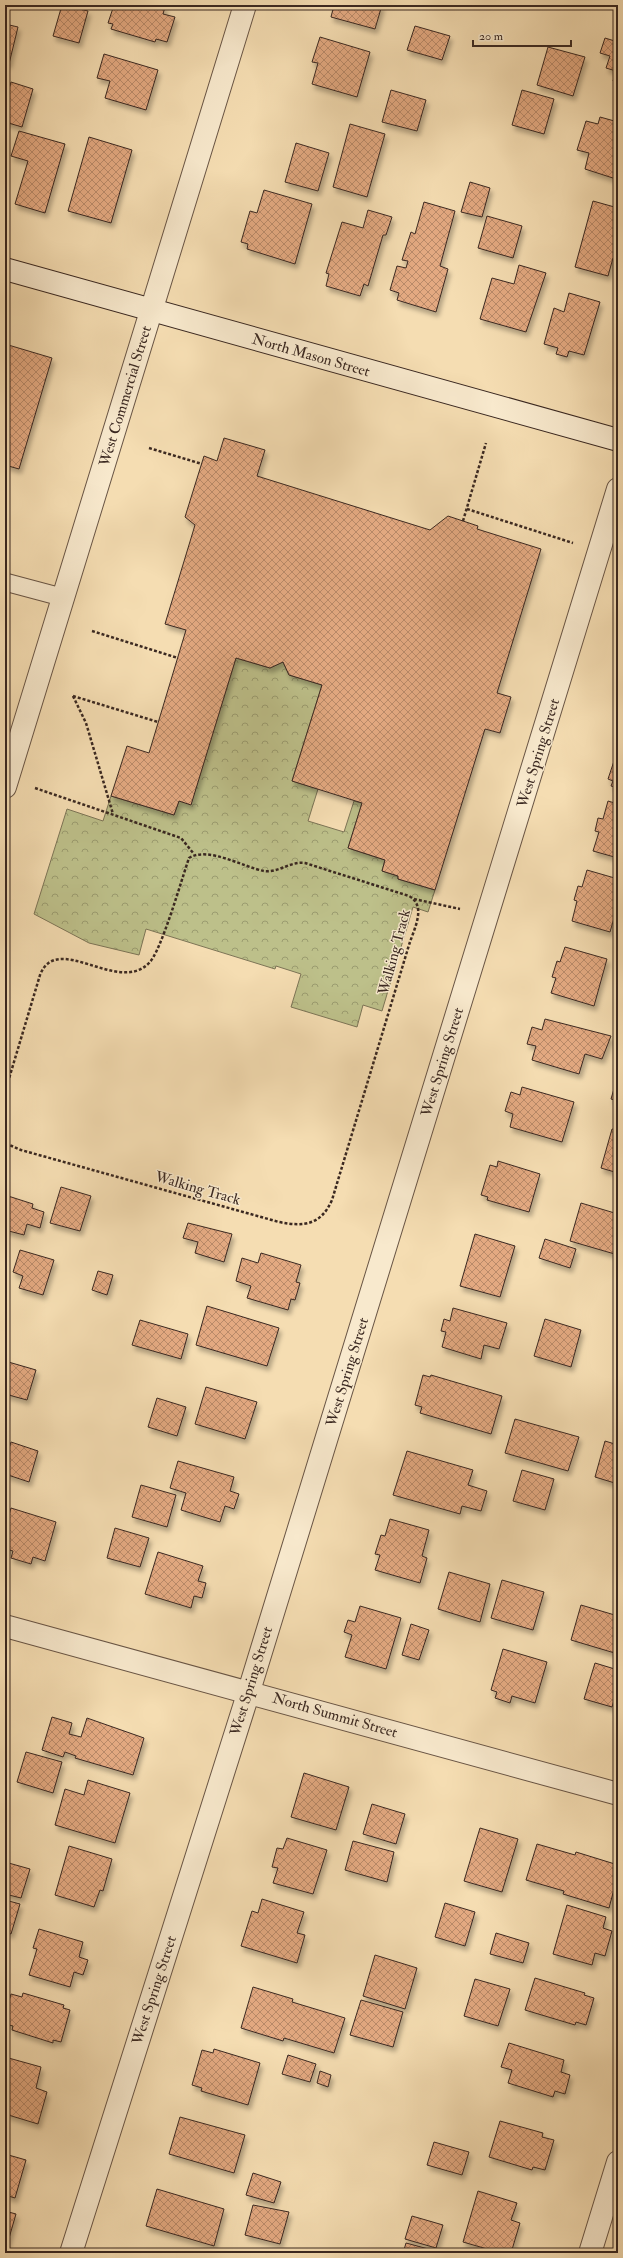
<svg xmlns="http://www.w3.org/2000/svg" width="623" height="2258" font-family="'IM FELL Double Pica',serif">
<defs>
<pattern id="park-crowns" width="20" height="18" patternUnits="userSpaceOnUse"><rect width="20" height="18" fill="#bdc08a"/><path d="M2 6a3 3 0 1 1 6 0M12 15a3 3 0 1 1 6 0" fill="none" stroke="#9b9c70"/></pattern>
<pattern id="building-cross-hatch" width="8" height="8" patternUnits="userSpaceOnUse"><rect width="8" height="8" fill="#e3a981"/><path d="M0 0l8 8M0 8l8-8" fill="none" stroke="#b98a69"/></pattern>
<filter id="shadow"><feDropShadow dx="2.5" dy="4.5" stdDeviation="2" flood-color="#0004"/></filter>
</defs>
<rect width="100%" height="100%" fill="#f5ddb2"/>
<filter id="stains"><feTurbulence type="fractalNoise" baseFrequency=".005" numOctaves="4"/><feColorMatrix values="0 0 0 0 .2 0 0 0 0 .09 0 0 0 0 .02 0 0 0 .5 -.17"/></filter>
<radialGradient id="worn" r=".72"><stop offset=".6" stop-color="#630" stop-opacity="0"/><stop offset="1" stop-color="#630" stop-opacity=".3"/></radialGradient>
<polygon fill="url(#park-crowns)" stroke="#7c7456" points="236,658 270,668 283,662 289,675 322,685 292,781 318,789 308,821 344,832 354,801 362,803 348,848 385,860 382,871 398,876 398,879 435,890 428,912 413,907 382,1011 363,1005 357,1027 291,1007 301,974 276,966 275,969 146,929 139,955 89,943 34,914 67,809 103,821 111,796 174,815 179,801 191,804"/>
<g fill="url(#building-cross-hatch)" stroke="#3a2821" filter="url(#shadow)">
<polygon points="62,5 88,11 79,43 53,36"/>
<polygon points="114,5 157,5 165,7 163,14 175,17 167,42 156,39 155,42 111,29 113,24 108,23"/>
<polygon points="334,5 382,5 375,29 331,17"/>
<polygon points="5,24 18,27 9,64 5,63"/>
<polygon points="415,26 450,36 442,60 407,50"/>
<polygon points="320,37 370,52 357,97 312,84 318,63 312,62"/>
<polygon points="605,38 618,42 618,83 613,81 616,71 606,68 610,56 600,53"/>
<polygon points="548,47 585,57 573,96 537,85"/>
<polygon points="104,54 158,70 146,110 105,98 110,81 97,78"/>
<polygon points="11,82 33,89 22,127 5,122 5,103"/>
<polygon points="391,90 426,100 417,131 382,122"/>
<polygon points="522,90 554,99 544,134 512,125"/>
<polygon points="600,117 618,122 616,179 585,169 589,153 577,150 586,121 598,124"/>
<polygon points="350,124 385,134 367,197 333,187"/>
<polygon points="19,131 65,144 45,213 15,204 28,161 11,156"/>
<polygon points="89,137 132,150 111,223 68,211"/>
<polygon points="296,143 329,153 318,191 285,182"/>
<polygon points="470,182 490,188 482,217 461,212"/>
<polygon points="264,190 312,204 295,264 247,249 248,244 241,242 250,211 257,213"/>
<polygon points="593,201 618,208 618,252 616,259 613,258 608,276 575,267"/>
<polygon points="424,202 455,211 440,266 448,269 436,312 397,300 399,293 390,290 397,266 406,268 408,261 402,260 411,232 415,234"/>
<polygon points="368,210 392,217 386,235 383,235 368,286 364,284 360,296 326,286 329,274 326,273 342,222 363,228"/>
<polygon points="487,216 522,226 513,258 478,248"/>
<polygon points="519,265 546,273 526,332 480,319 492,278 514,284"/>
<polygon points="569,293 600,302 584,355 569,351 567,357 556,354 558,348 544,344 554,308 564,312"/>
<polygon points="5,344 52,358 19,469 5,465"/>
<polygon points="224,438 265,450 257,476 430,530 448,516 478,526 477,529 541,549 497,693 511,697 500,733 485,729 435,890 398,879 398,876 382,871 385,860 348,848 362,803 292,781 322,685 289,675 283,662 270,668 236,658 191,805 179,801 174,815 111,796 127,746 149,753 186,630 165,624 195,525 185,517 204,456 217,461"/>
<polygon points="617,752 618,752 618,788 611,786 613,781 608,779"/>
<polygon points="608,801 618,804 618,858 593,851 599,832 595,831 598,818 603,819"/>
<polygon points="587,870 618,879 618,904 610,932 572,921 577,901 574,900 578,886 582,887"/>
<polygon points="565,947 607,959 594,1006 551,993 556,978 552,977 557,961 560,962"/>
<polygon points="545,1019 611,1036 602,1059 585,1054 579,1074 532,1060 536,1046 527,1044 532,1027 542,1030"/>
<polygon points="618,1075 618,1101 611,1099"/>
<polygon points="522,1087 574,1102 562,1142 510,1127 513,1114 505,1111 511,1092 520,1095"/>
<polygon points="612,1129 618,1130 618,1173 601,1168"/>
<polygon points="498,1161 540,1174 529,1212 487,1200 488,1197 481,1195 490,1165 497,1167"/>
<polygon points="61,1187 91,1196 80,1231 50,1223"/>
<polygon points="5,1195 33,1204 32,1208 44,1212 40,1228 27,1224 24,1235 5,1230"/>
<polygon points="581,1203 618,1214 618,1255 570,1241"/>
<polygon points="188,1223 232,1234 224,1262 195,1253 198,1242 183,1238"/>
<polygon points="475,1234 515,1246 500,1297 460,1286"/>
<polygon points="545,1239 576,1249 570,1268 539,1258"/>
<polygon points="20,1250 54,1260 43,1295 19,1288 23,1276 13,1272"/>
<polygon points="261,1253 301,1265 296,1282 300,1283 295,1300 291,1299 288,1310 247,1298 251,1286 236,1281 242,1258 258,1263"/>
<polygon points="98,1271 113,1275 107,1295 92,1290"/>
<polygon points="207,1306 279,1328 267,1366 196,1345"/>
<polygon points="453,1308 507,1323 499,1349 484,1345 481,1359 442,1347 446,1332 441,1331 444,1319 450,1321"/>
<polygon points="545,1319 581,1330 571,1367 534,1356"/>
<polygon points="140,1320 188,1334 181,1359 132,1345"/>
<polygon points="5,1361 36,1370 27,1400 5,1394"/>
<polygon points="423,1375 430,1377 431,1375 502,1396 491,1434 420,1413 422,1407 415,1405"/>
<polygon points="206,1387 257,1402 245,1439 195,1424"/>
<polygon points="157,1398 186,1407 177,1436 148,1427"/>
<polygon points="515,1419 579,1437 568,1471 505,1453"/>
<polygon points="605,1441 618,1445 618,1484 595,1477"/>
<polygon points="11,1442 38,1451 29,1482 5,1474 5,1461"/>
<polygon points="407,1451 473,1470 468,1485 487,1491 481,1511 462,1506 460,1514 393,1495"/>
<polygon points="178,1461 234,1477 230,1491 239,1494 234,1509 225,1506 220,1522 181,1510 186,1493 170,1488"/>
<polygon points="522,1470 554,1479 545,1510 513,1501"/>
<polygon points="141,1485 176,1495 167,1527 132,1517"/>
<polygon points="11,1508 56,1522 45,1561 33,1557 31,1564 11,1558 13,1551 5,1549 5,1529"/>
<polygon points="390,1519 429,1530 422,1556 427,1558 420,1583 375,1570 380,1555 375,1554 381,1535 385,1536"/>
<polygon points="115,1528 149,1538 140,1567 107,1558"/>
<polygon points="158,1552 203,1566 198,1581 206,1583 202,1598 194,1596 191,1608 145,1594"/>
<polygon points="449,1572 490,1584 480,1622 438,1609"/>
<polygon points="502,1580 544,1592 533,1630 491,1618"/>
<polygon points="581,1605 618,1616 618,1654 571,1640"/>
<polygon points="360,1606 401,1618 386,1669 345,1657 352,1635 344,1632 348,1620 355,1622"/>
<polygon points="411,1624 429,1630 419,1660 402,1655"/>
<polygon points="503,1649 547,1662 535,1703 512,1696 510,1703 495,1698 497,1692 491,1690"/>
<polygon points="595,1663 618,1670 618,1686 612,1707 584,1699"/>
<polygon points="52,1717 72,1723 69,1734 81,1737 87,1718 144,1738 133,1775 75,1758 76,1756 65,1752 63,1757 42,1750"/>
<polygon points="26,1752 62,1762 53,1793 17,1782"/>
<polygon points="304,1773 349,1787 336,1830 291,1817"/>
<polygon points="88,1780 130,1793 115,1843 55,1825 65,1789 84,1795"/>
<polygon points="372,1804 405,1814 396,1844 363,1834"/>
<polygon points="480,1828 518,1839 502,1892 464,1881"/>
<polygon points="287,1838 327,1850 313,1894 273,1883 278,1868 272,1867 277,1848 283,1849"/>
<polygon points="353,1841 394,1852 387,1882 345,1870"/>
<polygon points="537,1844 575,1855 576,1852 618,1865 618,1894 613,1893 609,1908 563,1894 564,1891 526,1880"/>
<polygon points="69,1846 112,1859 103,1891 100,1890 94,1907 55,1895"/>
<polygon points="5,1862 30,1869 21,1898 5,1894"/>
<polygon points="262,1899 304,1912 297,1933 305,1935 297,1963 241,1946 252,1911 258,1913"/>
<polygon points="5,1900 20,1904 11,1934 5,1932"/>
<polygon points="445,1903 475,1912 465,1946 435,1937"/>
<polygon points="567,1905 606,1917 603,1928 612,1931 605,1956 595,1953 592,1965 553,1954"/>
<polygon points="39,1929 83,1942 79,1957 88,1960 83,1975 74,1972 70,1987 29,1975 37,1949 33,1948"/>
<polygon points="496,1933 529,1943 523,1963 490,1954"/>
<polygon points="375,1955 417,1968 405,2009 363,1996"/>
<polygon points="535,1978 585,1993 584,1995 594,1998 586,2025 576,2022 575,2025 525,2010"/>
<polygon points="475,1979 510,1989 498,2026 464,2016"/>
<polygon points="253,1987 293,1999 292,2002 345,2018 334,2053 284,2038 283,2041 241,2028"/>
<polygon points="23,1993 64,2005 63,2008 70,2010 61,2042 53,2040 53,2043 12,2030 13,2026 5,2024 5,2014 11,1994 22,1997"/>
<polygon points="361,2000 403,2012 393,2047 350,2035"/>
<polygon points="509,2043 564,2060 561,2072 570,2075 565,2094 555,2091 553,2097 508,2083 512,2070 501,2067"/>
<polygon points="214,2049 260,2063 248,2105 201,2091 202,2088 192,2085 202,2050 213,2053"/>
<polygon points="288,2055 316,2064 310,2082 282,2074"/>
<polygon points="5,2057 41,2067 36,2088 47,2092 38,2124 5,2114"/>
<polygon points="320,2071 331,2075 328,2087 317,2083"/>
<polygon points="180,2117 245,2135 234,2173 169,2154"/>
<polygon points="500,2121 543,2133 542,2137 554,2140 545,2170 533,2167 532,2170 489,2157"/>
<polygon points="434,2142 469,2152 462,2175 427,2165"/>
<polygon points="5,2154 26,2160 15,2198 5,2195"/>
<polygon points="253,2173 281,2182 274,2203 246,2195"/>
<polygon points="157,2189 224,2209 214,2246 146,2226"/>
<polygon points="478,2191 517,2203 511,2220 520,2223 511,2253 501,2253 463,2242"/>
<polygon points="253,2205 289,2212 280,2244 245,2235"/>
<polygon points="5,2211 16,2214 5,2252"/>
<polygon points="412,2216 443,2225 436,2248 405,2239"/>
<polygon points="406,2243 436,2251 435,2253 403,2253"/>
</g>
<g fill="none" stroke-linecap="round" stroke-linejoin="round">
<defs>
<polyline id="lane" points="5,582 65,598"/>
<g id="street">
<polyline points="5,787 245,5"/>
<polyline points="5,1626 618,1794"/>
<polyline points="71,2253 249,1691 618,489"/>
<polyline points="590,2253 618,2162"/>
</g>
<polyline id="secondary" points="5,269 618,440"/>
</defs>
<use href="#lane" stroke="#695545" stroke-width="19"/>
<use href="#street" stroke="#695545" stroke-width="24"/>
<use href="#secondary" stroke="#3a2821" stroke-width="24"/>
<g stroke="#3a2821" stroke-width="2.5" stroke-dasharray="3 2" stroke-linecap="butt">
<polyline points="149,448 202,464"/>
<polyline points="467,509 573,543"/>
<polyline points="463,521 486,443"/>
<polyline points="92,631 178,658"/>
<polyline points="73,696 86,723 113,814"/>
<polyline points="73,696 158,722"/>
<polyline points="35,788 181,838 194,854"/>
<polyline points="414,899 460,909"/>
<path d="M5,1092L40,975C57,931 118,995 149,963C161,952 182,878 189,858C208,846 243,867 264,871C279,873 290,861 305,863L409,896C427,906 414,929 409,945L332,1200C321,1225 304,1227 279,1222L21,1150L5,1143"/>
</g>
<use href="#lane" stroke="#f8e9cd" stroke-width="17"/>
<use href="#street" stroke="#f8e9cd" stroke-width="22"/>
<use href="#secondary" stroke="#f8e9cd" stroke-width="22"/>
</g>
<g text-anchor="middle" stroke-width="3" stroke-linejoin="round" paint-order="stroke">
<g font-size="15" fill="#3a2821" stroke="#f8e9cd">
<text transform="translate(311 355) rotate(16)" y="5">North Mason Street</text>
<text transform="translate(125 396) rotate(-73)" y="5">West Commercial Street</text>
<text transform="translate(538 753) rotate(-73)" y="5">West Spring Street</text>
<text transform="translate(394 952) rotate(-75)" y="5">Walking Track</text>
<text transform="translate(442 1062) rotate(-73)" y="5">West Spring Street</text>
<text transform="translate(198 1188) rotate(16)" y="5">Walking Track</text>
<text transform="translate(347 1372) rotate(-73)" y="5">West Spring Street</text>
<text transform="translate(251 1681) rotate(-73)" y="5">West Spring Street</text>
<text transform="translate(335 1715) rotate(16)" y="5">North Summit Street</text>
<text transform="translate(154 1990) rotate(-72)" y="5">West Spring Street</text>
</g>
</g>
<rect width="623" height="2258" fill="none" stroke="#f5ddb2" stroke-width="20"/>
<rect x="6" y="6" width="611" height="2246" fill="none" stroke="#3a2821" stroke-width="2"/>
<rect x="10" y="10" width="603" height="2238" fill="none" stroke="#3a2821"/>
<path d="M473 40v6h98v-6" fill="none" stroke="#3a2821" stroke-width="2"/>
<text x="479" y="40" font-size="12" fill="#3a2821" stroke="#f8e9cd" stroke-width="3" paint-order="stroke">20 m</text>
<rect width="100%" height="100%" filter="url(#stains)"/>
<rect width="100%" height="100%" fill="url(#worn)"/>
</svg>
